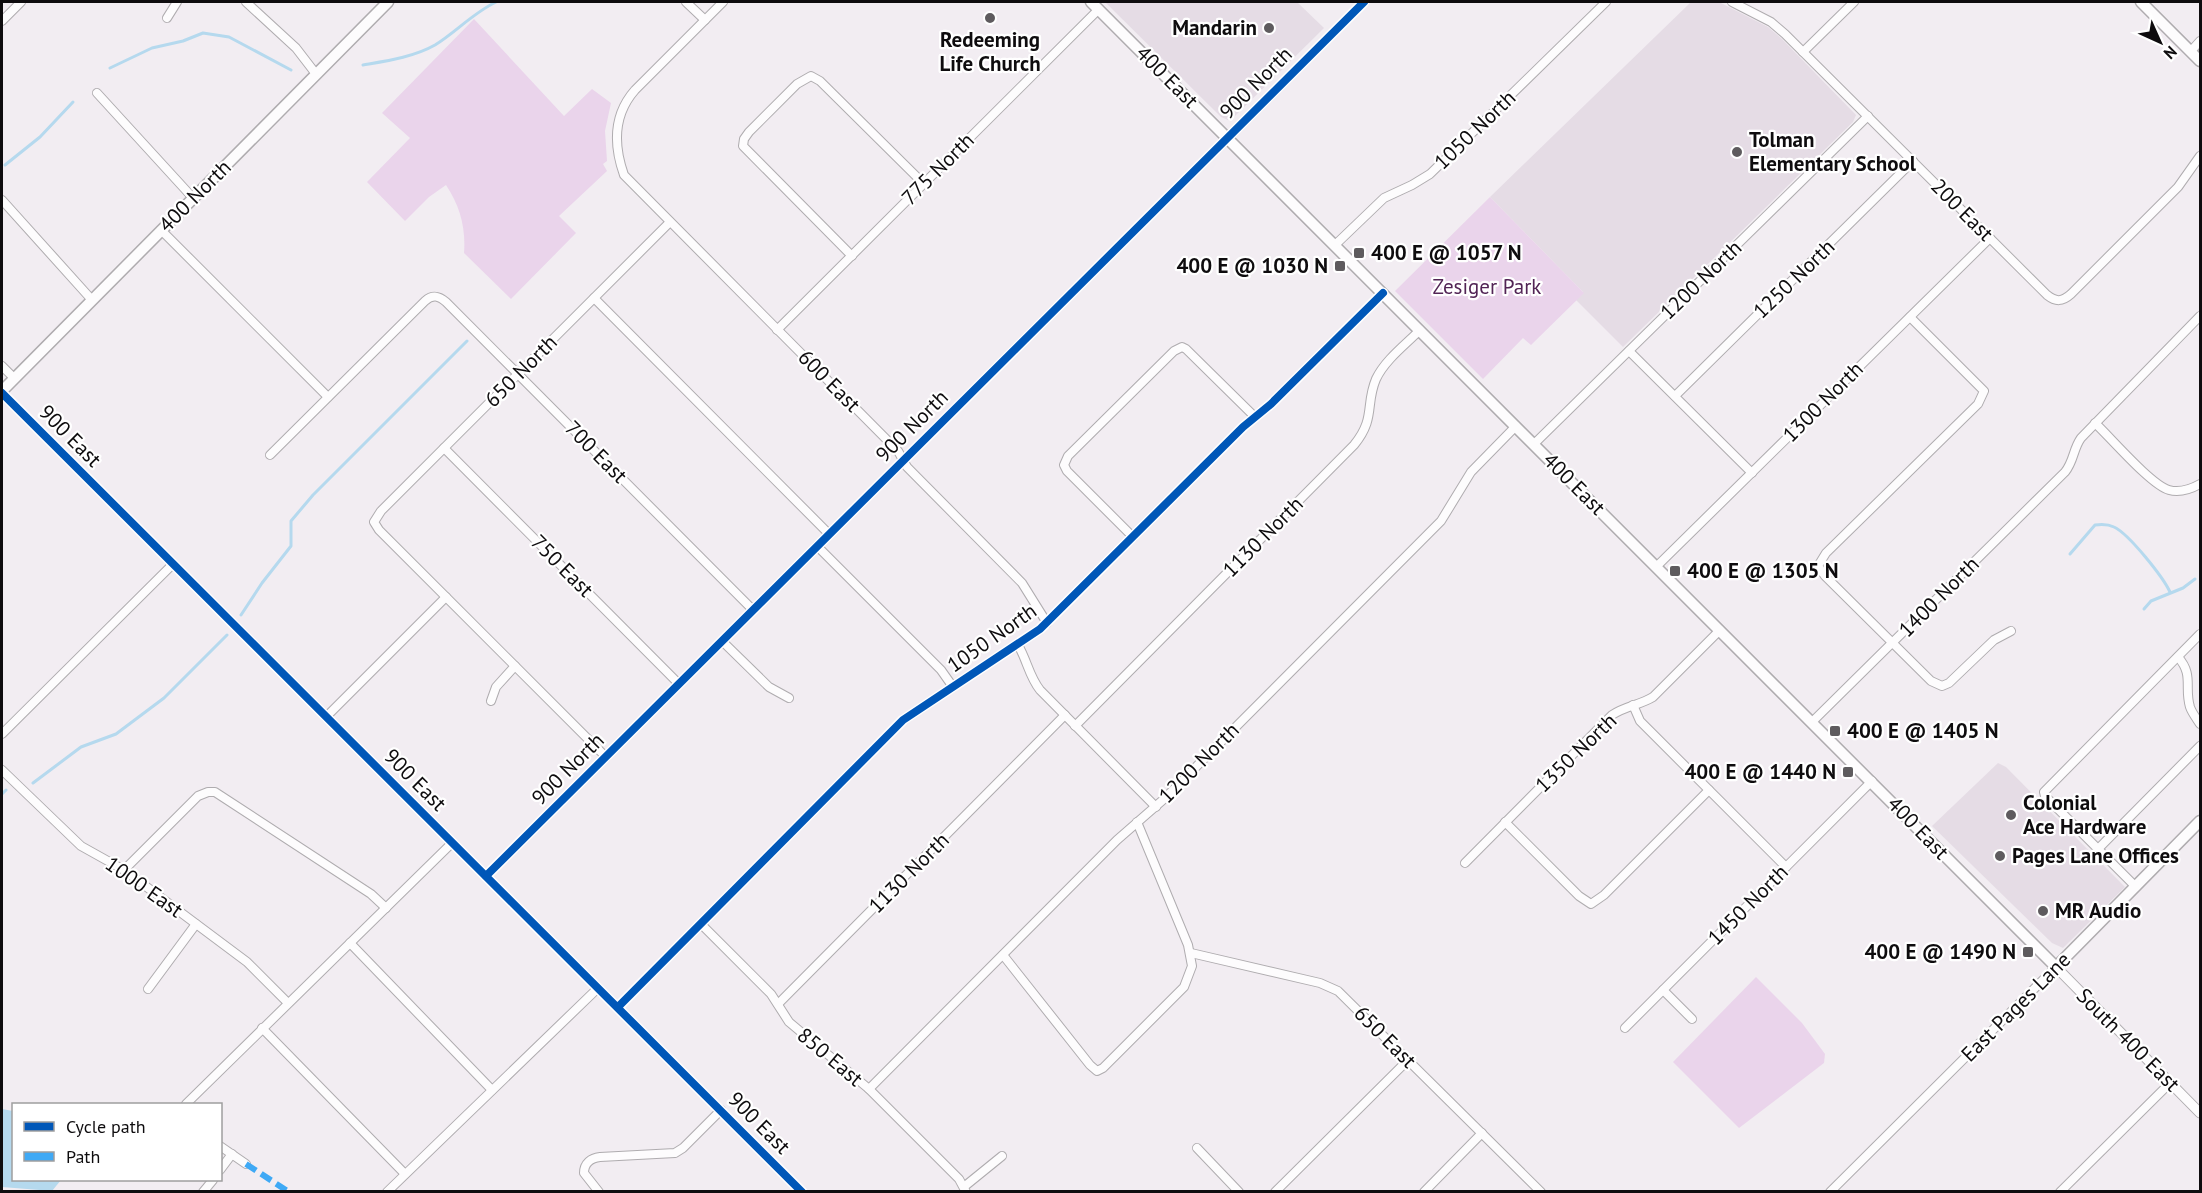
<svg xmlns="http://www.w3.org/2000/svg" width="2202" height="1193" font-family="'PT Sans',sans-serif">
<rect width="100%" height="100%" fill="#f2edf2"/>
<g fill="#e5dce5">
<polygon points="1105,2 1297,2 1324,28 1234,117 1228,120 1221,117"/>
<polygon points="1691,2 1719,2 1768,27 1782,39 1856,115 1853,122 1623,347 1576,300 1583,292 1490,197"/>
<polygon points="1998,763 2006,767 2125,887 2063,948 2052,943 1932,826"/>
</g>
<g fill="#ead4eb">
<path d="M474,19L564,116L592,89L611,103L605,131L607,161L603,164L607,171L559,216L576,233L511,299L464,253C466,228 460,206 446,185L429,197L405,221L367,182L410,138L382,113Z"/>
<polygon points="1490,197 1584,293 1531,345 1523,338 1483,379 1395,291"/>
<polygon points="1756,977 1802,1023 1825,1054 1824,1063 1739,1128 1673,1062"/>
</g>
<polygon fill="#b5d9ee" points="2,1109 13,1111 14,1180 61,1180 52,1191 2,1187"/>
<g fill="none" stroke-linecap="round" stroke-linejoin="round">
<g stroke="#b5d9ee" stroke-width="3">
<path d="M363,65C386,61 414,57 435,45C456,32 473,13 496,2"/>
<polyline points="110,68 152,48 183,41 203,33 229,37 291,70"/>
<polyline points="5,165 40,137 73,102"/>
<path d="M2070,554L2095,525C2102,524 2108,524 2114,527C2129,534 2163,577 2170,592"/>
<polyline points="2144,609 2151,601 2183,588 2195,579"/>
<polyline points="241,615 262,583 291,546 291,521 313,495 467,341"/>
<polyline points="33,783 81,747 116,734 164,698 227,635"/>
<polyline points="2,794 6,790"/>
</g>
<defs>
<g id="minor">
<polyline points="246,2 296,48 316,74"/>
<polyline points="686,2 705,20"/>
<path d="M723,2L635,90C613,115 613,144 624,175L898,451L907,467L1022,583L1047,623"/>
<path d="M1732,2L1771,22L1785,34L2047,295C2056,302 2062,302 2071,294L2178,187L2200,156"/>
<polyline points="167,18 177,2"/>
<polyline points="2,21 21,2"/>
<polyline points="2191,51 2200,41"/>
<polyline points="1803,52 1854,2"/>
<polyline points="97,93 193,198"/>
<polyline points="2,200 92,300"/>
<polyline points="161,230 328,397"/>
<polyline points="1335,245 1384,198 1412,185 1430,174 1606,2"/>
<polyline points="852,256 743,146 744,139 749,132 797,84 811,76 820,81 924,184"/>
<polyline points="594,298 829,534"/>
<polyline points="1910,317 1984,391 1978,404 1826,553 1818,566 1825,576 1931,681 1942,686 1949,683 1994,640 2011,631"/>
<polyline points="777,330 1099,9"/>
<polyline points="1629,351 1752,473"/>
<polyline points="2,366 14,378"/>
<polyline points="2,393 802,1192"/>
<polyline points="1675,396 1913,161"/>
<path d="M2095,423C2111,438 2151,485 2169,490C2180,493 2191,489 2200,484"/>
<polyline points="1534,444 1868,116"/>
<polyline points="444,448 679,684"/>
<path d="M270,455L425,301C433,294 439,296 446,302L753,610"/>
<polyline points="1133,537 1067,471 1064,465 1068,456 1174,351 1182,347 1186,349 1255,417"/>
<polyline points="817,546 941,670 953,687"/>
<polyline points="1657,566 1990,238"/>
<polyline points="722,641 769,687 789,698"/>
<path d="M1018,645C1027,660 1029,676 1040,690L1156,807"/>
<path d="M2178,657C2194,675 2184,687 2190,707C2192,713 2197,719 2200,724"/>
<polyline points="491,701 496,687 515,666"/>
<polyline points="1633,705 1640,721 1786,867"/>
<polyline points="326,717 446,597"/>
<path d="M1812,722L2065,472C2074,461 2073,449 2081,438L2200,316"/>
<path d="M1075,726L1354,445C1376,418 1365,405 1376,379C1385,360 1405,345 1420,330"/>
<polyline points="2,734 173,564"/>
<polyline points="606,757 379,530 374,522 381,511 670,222"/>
<polyline points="2,770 81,846 124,870 247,962 288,1003"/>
<polyline points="1505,822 1579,896 1591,904 1604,895 1709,790"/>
<polyline points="2098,849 2200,746"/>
<path d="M1465,863L1612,715C1625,706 1640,705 1653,697L1720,630"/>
<polyline points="124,870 198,796 208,792 215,792 371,894 386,908"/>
<polyline points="486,876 1364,2"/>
<polyline points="2136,887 2045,796 2044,792 2200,634"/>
<polyline points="701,924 771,994 789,1022 869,1089 959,1179 966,1192"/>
<polyline points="350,943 492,1090"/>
<polyline points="1191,953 1320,983 1338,991 1541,1192"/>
<polyline points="1003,955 1090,1065 1097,1071 1103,1068 1184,987 1192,966 1188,945 1137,822"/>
<polyline points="148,989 196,924"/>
<polyline points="1663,990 1692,1019"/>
<polyline points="778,1004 1065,715"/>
<polyline points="618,1007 903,720 1040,629 1243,427 1271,404 1383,293"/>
<polyline points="262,1028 405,1174"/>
<polyline points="1625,1028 1872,781"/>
<polyline points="869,1089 1117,840 1164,799 1441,521 1471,472 1516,426"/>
<polyline points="186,1104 452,843"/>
<polyline points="220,1146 246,1164"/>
<polyline points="1197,1148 1239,1192"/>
<polyline points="220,1170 232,1154"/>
<polyline points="965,1186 1002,1156"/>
<polyline points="203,1192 213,1180"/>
<polyline points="387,1192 598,988"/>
<path d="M599,1192L584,1173C584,1163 591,1158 600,1157L675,1153L683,1148L721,1110"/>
<polyline points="1275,1192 1408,1060"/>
<polyline points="1424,1192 1482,1133"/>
<polyline points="1830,1192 2056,967"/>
<polyline points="2060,1192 2170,1083"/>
</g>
<polyline id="tertiary" points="2056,967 2200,1113"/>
<g id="secondary">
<polyline points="1091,2 2056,967 2200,821"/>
<polyline points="2141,2 2200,61"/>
<polyline points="2,391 388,2"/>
</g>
</defs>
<use href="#minor" stroke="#afacaf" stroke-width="10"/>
<use href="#tertiary" stroke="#afacaf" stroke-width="11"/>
<use href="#secondary" stroke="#afacaf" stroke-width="13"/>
<use href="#minor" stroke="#fdfcfd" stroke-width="8"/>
<use href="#tertiary" stroke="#fdfcfd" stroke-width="9"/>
<use href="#secondary" stroke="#fdfcfd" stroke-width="10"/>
<polyline stroke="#3fa9f5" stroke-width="6" stroke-dasharray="12 6" stroke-linecap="butt" points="246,1164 289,1192"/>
<defs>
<g id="cycleway">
<polyline points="2,393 802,1192"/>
<polyline points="486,876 1364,2"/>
<polyline points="618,1007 903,720 1040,629 1243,427 1271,404 1383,293"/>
</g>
</defs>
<use href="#cycleway" stroke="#fff" stroke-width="11"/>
<use href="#cycleway" stroke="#0057b8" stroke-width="8"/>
</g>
<g fill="#5e5b5e" stroke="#fff" stroke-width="2">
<circle cx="990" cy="18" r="6"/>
<circle cx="1269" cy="28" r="6"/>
<circle cx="1737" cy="152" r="6"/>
<rect x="1353" y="247" width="12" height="12" rx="3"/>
<rect x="1334" y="260" width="12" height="12" rx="3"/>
<rect x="1669" y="565" width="12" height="12" rx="3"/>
<rect x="1829" y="725" width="12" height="12" rx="3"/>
<rect x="1842" y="766" width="12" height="12" rx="3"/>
<circle cx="2011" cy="815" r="6"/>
<circle cx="2000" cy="856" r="6"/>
<circle cx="2043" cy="911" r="6"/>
<rect x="2022" y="946" width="12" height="12" rx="3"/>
</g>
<g text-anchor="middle" stroke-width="4.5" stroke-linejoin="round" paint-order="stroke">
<g font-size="21" font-weight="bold" fill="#0e0c0e" stroke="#fff" text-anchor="start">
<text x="1257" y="35" text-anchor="end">Mandarin</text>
<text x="990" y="47" text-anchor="middle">Redeeming<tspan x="990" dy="24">Life Church</tspan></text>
<text x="1749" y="147">Tolman<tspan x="1749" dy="24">Elementary School</tspan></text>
<text x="1371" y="260">400 E @ 1057 N</text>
<text x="1328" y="273" text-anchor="end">400 E @ 1030 N</text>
<text x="1687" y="578">400 E @ 1305 N</text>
<text x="1847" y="738">400 E @ 1405 N</text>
<text x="1836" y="779" text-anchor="end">400 E @ 1440 N</text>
<text x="2023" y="810">Colonial<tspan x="2023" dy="24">Ace Hardware</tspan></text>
<text x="2012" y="863">Pages Lane Offices</text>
<text x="2055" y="918">MR Audio</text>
<text x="2016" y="959" text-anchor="end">400 E @ 1490 N</text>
</g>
<g font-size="21" fill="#0e0c0e" stroke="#fff">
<text transform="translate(1167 77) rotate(45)" y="7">400 East</text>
<text transform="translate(1256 83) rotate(-45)" y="7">900 North</text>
<text transform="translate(1475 130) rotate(-44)" y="7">1050 North</text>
<text transform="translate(938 169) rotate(-45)" y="7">775 North</text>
<text transform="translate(195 196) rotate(-45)" y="7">400 North</text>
<text transform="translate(1962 210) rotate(45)" y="7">200 East</text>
<text transform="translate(1794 279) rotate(-44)" y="7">1250 North</text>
<text transform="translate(1701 280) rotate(-44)" y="7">1200 North</text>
<text transform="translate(521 371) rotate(-45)" y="7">650 North</text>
<text transform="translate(829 381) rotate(45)" y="7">600 East</text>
<text transform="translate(1823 402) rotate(-45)" y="7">1300 North</text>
<text transform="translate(912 426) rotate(-45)" y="7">900 North</text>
<text transform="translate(70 436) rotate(45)" y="7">900 East</text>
<text transform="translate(596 452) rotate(45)" y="7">700 East</text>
<text transform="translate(1574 484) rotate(45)" y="7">400 East</text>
<text transform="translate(1263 537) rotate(-45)" y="7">1130 North</text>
<text transform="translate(562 566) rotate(45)" y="7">750 East</text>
<text transform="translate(1939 597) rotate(-45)" y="7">1400 North</text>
<text transform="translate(992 638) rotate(-35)" y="7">1050 North</text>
<text transform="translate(1576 753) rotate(-44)" y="7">1350 North</text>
<text transform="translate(1199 763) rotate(-45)" y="7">1200 North</text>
<text transform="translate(568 769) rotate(-45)" y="7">900 North</text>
<text transform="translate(415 780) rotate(45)" y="7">900 East</text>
<text transform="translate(1918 828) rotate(46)" y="7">400 East</text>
<text transform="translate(909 873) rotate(-45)" y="7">1130 North</text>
<text transform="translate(144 887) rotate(35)" y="7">1000 East</text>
<text transform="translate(1748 905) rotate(-45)" y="7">1450 North</text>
<text transform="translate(2016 1007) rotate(-45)" y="7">East Pages Lane</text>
<text transform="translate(1385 1037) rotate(45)" y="7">650 East</text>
<text transform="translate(2128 1040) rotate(45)" y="7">South 400 East</text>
<text transform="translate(830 1057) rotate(40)" y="7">850 East</text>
<text transform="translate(759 1123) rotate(45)" y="7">900 East</text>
</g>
<g font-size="21" fill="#522455" stroke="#fff">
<text x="1487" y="294">Zesiger Park</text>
</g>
</g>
<rect width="2202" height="1193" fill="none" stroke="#0e0c0e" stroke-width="6"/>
<rect x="12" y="1103" width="210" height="78" fill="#ffffff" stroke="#9f9e9f" stroke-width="1.5"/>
<rect x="24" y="1122" width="30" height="9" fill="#0057b8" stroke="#9f9e9f" stroke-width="1.5"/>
<text x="66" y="1133" font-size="18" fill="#0e0c0e">Cycle path</text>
<rect x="24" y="1152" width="30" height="9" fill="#3fa9f5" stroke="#9f9e9f" stroke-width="1.5"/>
<text x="66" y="1163" font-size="18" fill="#0e0c0e">Path</text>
<g transform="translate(2160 42) rotate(135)" stroke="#ffffff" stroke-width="4.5" paint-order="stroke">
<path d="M0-4.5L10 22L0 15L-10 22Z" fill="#0e0c0e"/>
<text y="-9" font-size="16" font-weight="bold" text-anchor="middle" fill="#0e0c0e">N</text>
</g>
</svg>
